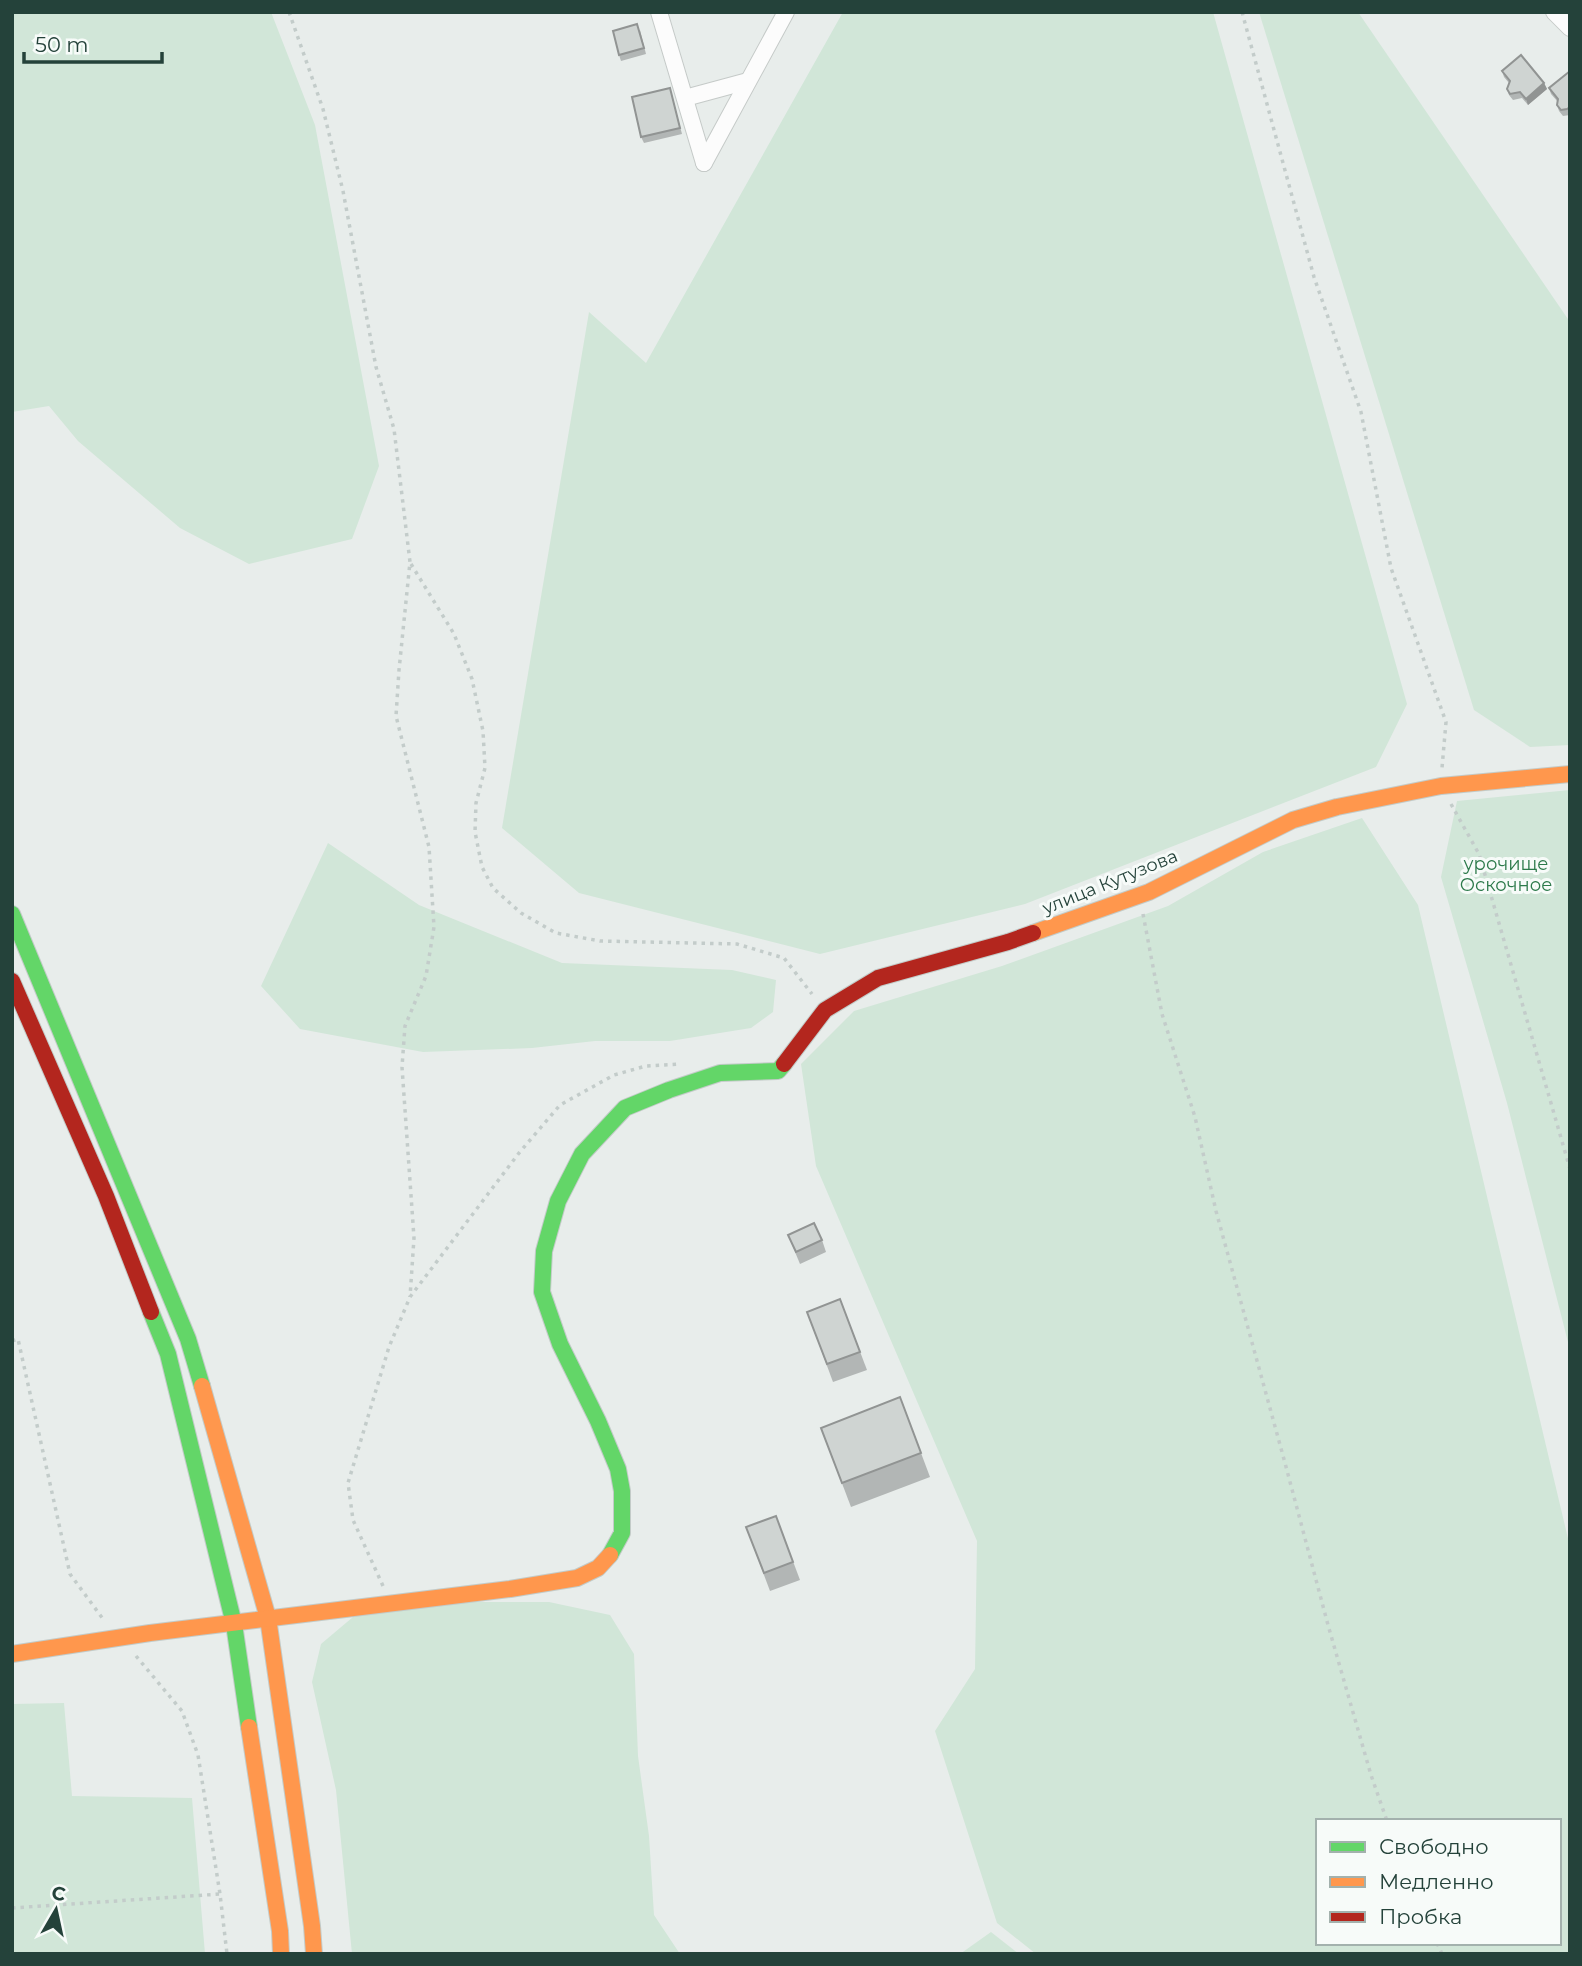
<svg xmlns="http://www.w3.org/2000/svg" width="1582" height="1966" font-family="Montserrat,sans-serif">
<rect width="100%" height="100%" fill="#e8edeb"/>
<g fill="#d1e6d8" fill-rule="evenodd">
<polygon points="12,12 271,12 315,125 379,466 352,539 249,564 180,528 78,441 49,406 12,412"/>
<polygon points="843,12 1213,12 1407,704 1376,767 1025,904 820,954 579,893 502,828 589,312 646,363"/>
<polygon points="1259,12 1358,12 1570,322 1570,745 1530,747 1474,710"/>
<polygon points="1570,790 1570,1350 1507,1103 1441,877 1457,801"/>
<path d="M1362,818L1418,905L1570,1547V1954H1036L997,1923L935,1731L975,1669L977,1541L816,1166L801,1064L854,1011L1002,966L1168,906L1263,852ZM1318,1821H1559V1943H1318Z"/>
<polygon points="328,843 419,905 562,963 732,970 776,980 773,1012 751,1028 670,1041 595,1041 532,1048 423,1052 300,1029 261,986"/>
<polygon points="406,1602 549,1602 610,1615 634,1654 638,1756 649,1836 654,1915 680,1954 352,1954 336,1790 312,1682 321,1644 353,1617"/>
<polygon points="64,1703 72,1796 192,1798 205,1954 12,1954 12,1704"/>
<polygon points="991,1932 1019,1954 960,1954"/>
</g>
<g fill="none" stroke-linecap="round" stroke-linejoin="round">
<defs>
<g id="street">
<polyline points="659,12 704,163"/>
<polyline points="1554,12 1570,28"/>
<polyline points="685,98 748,81"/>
<polyline points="704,163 786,12"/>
</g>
<g id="fast">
<polyline points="12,914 188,1339 202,1386"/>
<polyline points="151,1312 168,1354 234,1624 249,1727"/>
<polyline points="610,1555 622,1533 622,1491 618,1469 598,1421 560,1344 542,1292 544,1251 558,1201 582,1154 625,1108 669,1090 720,1073 778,1071 784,1064"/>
</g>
<g id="slow">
<polyline points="1033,933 1149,892 1293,820 1337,807 1441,786 1570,774"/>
<polyline points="202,1386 268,1618 312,1926 314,1954"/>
<polyline points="12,1654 150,1633 510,1589 577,1578 598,1568 610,1555"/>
<polyline points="249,1727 280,1931 281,1954"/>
</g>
<g id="jam">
<polyline points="12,981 106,1196 151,1312"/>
<polyline points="784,1064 825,1010 878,978 1008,942 1033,933"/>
</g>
</defs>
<use href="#street" stroke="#c5cac8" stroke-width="18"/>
<use href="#fast" stroke="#c3cbc8" stroke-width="18"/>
<use href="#slow" stroke="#c3cbc8" stroke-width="18"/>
<use href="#jam" stroke="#c3cbc8" stroke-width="18"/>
<g stroke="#c3ccca" stroke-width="3.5" stroke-dasharray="3.5 5" stroke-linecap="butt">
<polyline points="289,12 323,109 343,191 376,367 394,429 410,562 399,670 396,716 429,847 434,927 426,976 405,1026 402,1067 414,1238 410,1297"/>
<polyline points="1242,12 1314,277 1361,412 1391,568 1446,722 1442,768"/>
<polyline points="411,564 454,634 472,679 483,731 485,768 476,803 475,832 482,867 493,888 521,913 556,933 600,941 737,944 784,958 812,994"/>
<polyline points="1451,804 1479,854 1570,1169"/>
<polyline points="1143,914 1162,1014 1195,1117 1216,1211 1285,1463 1328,1625 1371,1775 1387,1821"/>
<polyline points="12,1341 18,1339 70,1574 103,1619"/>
<polyline points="383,1586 353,1520 348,1483 389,1347 410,1297 519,1153 560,1105 614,1075 646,1066 679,1064"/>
<polyline points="136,1656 182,1711 198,1755 220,1894"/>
<polyline points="12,1908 220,1894 227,1954"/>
<polyline points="1437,1943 1442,1954"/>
</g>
<use href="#street" stroke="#fcfcfc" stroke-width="16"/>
<use href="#fast" stroke="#63d668" stroke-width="16"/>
<use href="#slow" stroke="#ff974d" stroke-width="16"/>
<use href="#jam" stroke="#b3261e" stroke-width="16"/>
</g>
<g fill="#b2b6b5">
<polygon points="640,30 646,54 621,61 619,55"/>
<polygon points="1502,71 1544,83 1547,89 1528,105 1522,98 1513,100 1509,95 1507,89 1509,83 1504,77"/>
<polygon points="1570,71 1570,115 1563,116 1559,111 1557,105 1558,102 1551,94 1549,88"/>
<polygon points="670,88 682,134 644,143 641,137"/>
<polygon points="788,1235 822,1240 826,1252 800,1264"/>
<polygon points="840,1299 867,1370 833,1382 807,1312"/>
<polygon points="900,1397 930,1477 851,1507 821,1428"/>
<polygon points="776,1516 800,1580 770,1591 746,1527"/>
</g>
<polygon fill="#919493" points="1544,83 1547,89 1528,105 1526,99"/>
<g fill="#cfd4d2" stroke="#919493" stroke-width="2">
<polygon points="637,24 644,48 619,55 613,31"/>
<polygon points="1521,55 1544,83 1526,99 1520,92 1510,94 1507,89 1510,81 1502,71"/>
<polygon points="1570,71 1570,107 1567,109 1561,110 1557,105 1558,99 1549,88"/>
<polygon points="670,88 680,128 641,137 632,97"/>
<polygon points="814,1223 822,1240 796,1252 788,1235"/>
<polygon points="840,1299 860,1352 827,1364 807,1312"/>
<polygon points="900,1397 921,1453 842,1483 821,1428"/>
<polygon points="776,1516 793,1562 764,1573 746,1527"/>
</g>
<g text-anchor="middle" stroke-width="6" stroke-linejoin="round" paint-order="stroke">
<g font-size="18" fill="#2d7a4b" stroke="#f7fbf9">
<text x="1506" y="870">урочище<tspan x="1506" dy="21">Оскочное</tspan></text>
</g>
<g font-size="18" fill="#24423a" stroke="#f7fbf9">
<text transform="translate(1110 882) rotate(-22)" y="6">улица Кутузова</text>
</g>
</g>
<rect width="1582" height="1966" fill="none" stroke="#24423a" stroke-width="28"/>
<rect x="1316" y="1819" width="245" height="126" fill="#f7fbf9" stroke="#a3b1ad" stroke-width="2"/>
<rect x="1330" y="1842" width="35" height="10" fill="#63d668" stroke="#a3b1ad" stroke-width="2"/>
<text x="1379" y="1854" font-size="21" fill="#24423a">Свободно</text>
<rect x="1330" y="1877" width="35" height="10" fill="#ff974d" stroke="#a3b1ad" stroke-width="2"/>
<text x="1379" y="1889" font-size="21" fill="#24423a">Медленно</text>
<rect x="1330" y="1912" width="35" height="10" fill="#b3261e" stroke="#a3b1ad" stroke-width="2"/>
<text x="1379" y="1924" font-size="21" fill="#24423a">Пробка</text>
<g transform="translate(56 1910) rotate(9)" stroke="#f7fbf9" stroke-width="5" paint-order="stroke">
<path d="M0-5L12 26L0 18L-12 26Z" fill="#24423a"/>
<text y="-10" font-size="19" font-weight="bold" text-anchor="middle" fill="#24423a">С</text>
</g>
<path d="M24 52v10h138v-10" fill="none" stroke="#24423a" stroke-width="3.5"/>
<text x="35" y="52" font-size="21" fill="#24423a" stroke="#f7fbf9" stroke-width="5" paint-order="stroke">50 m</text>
</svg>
